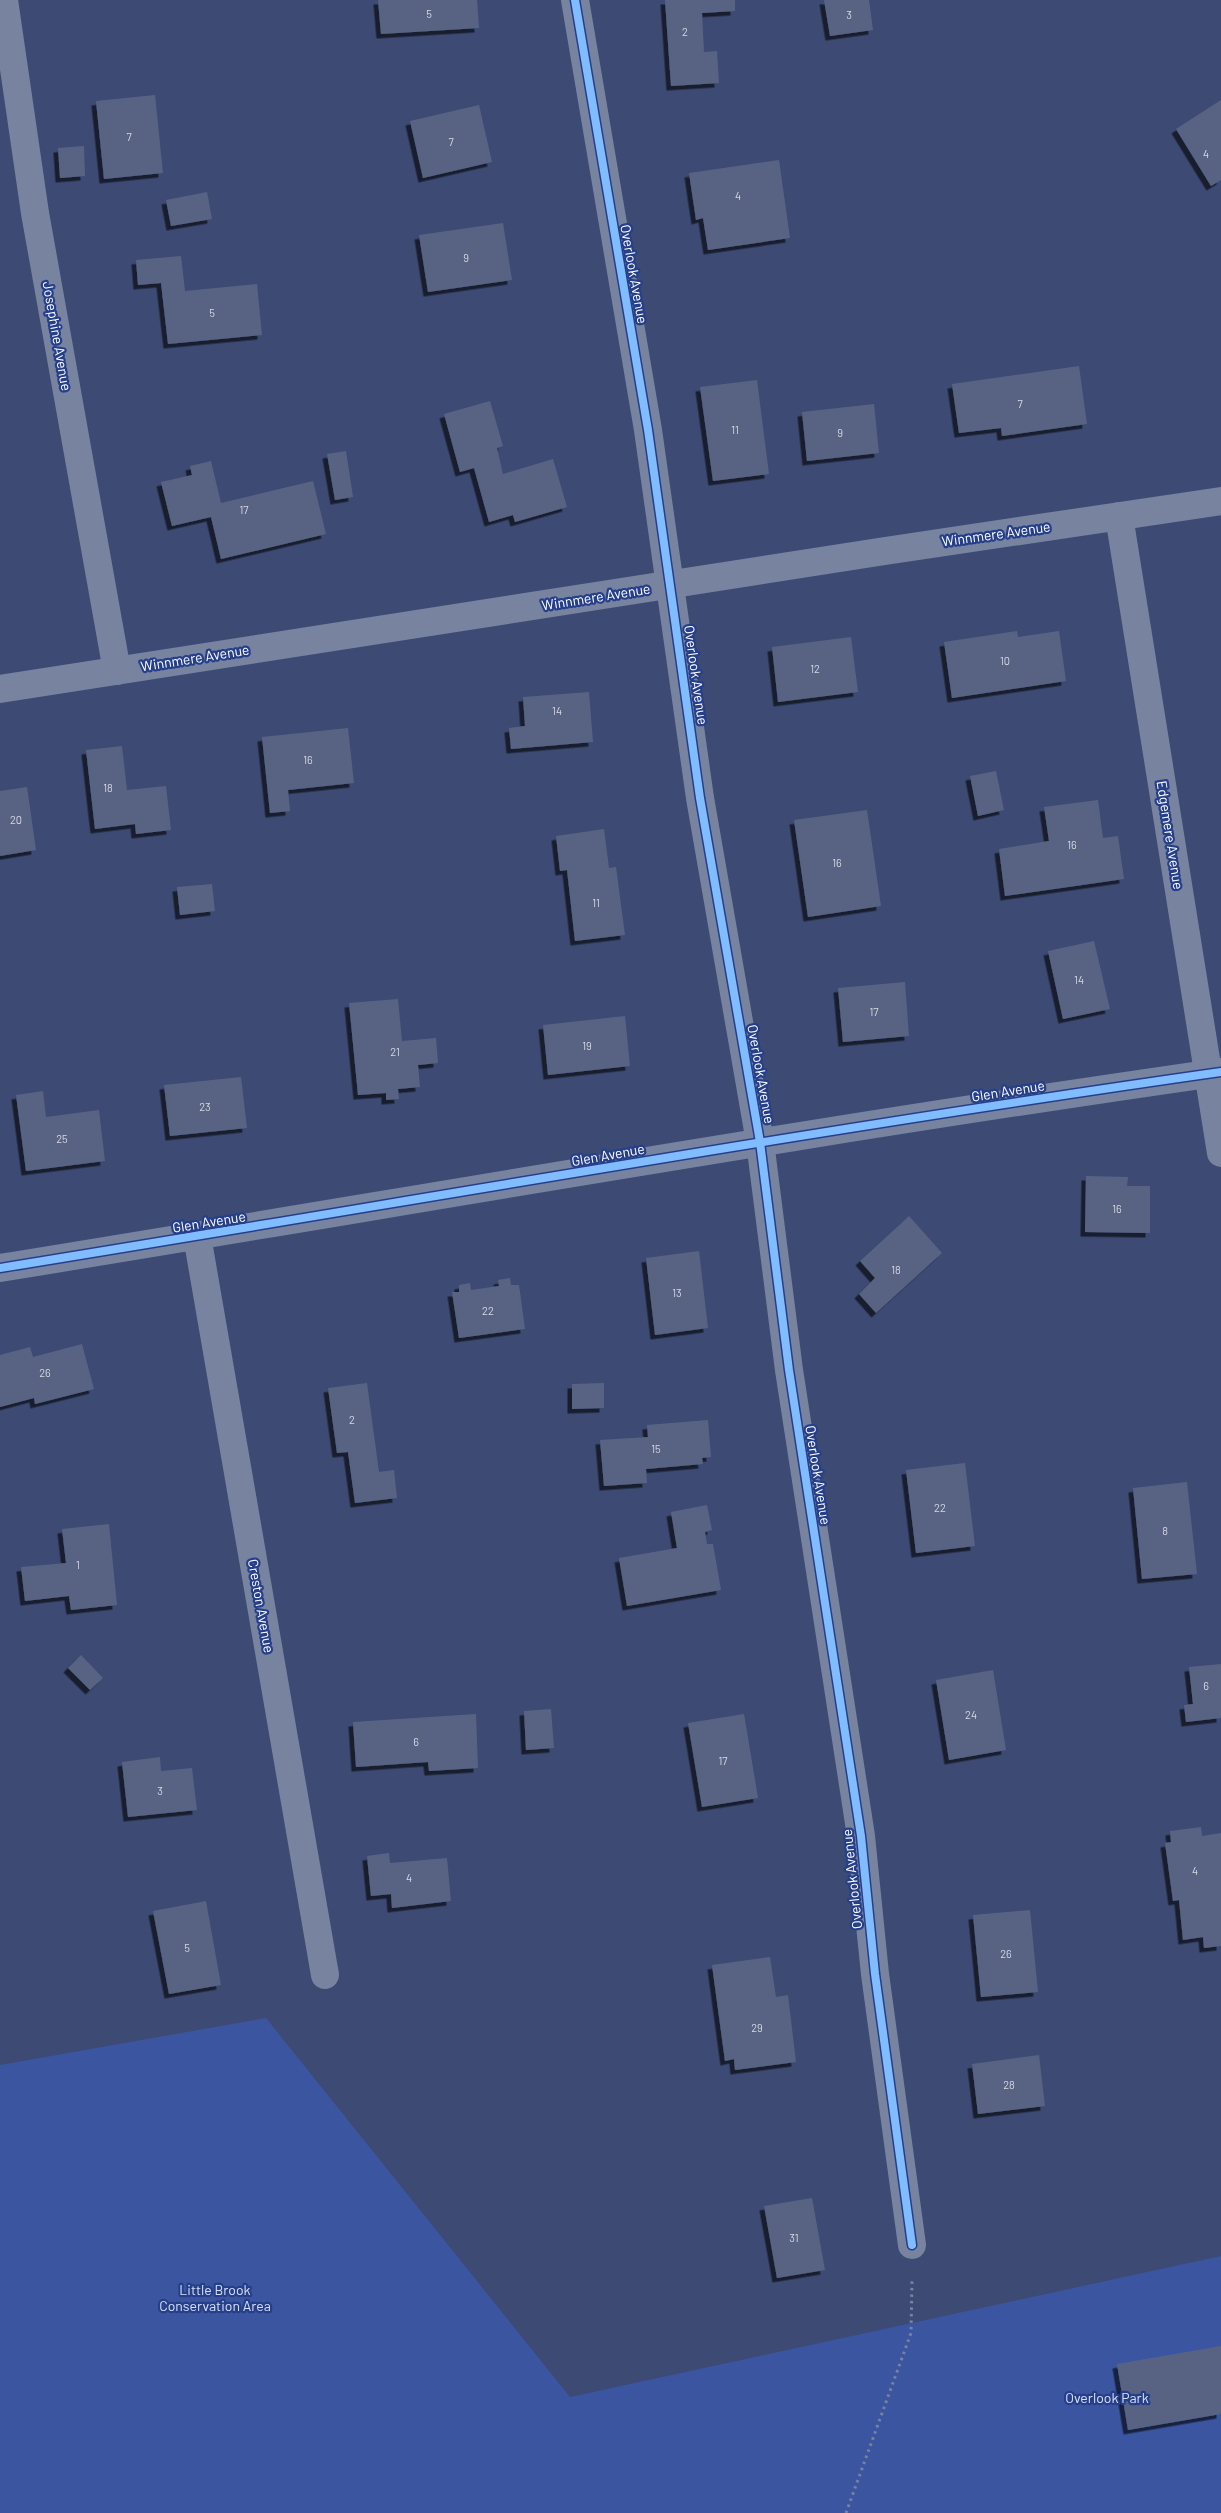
<svg xmlns="http://www.w3.org/2000/svg" width="1221" height="2513" font-family="Barlow,sans-serif">
<defs>
<filter id="shadow"><feDropShadow dx="-4.5" dy="4.5" stdDeviation="0" flood-color="#0009"/></filter>
</defs>
<rect width="100%" height="100%" fill="#3c4a74"/>
<polygon fill="#3b55a0" points="266,2018 570,2397 1221,2256 1221,2513 0,2513 0,2065"/>
<g fill="#586384" filter="url(#shadow)">
<polygon points="378,0 477,0 479,28 381,34"/>
<polygon points="665,0 735,0 735,11 702,13 704,52 717,51 719,83 671,86"/>
<polygon points="824,0 869,0 873,30 830,36"/>
<polygon points="155,95 163,173 104,179 96,101"/>
<polygon points="1221,100 1221,180 1211,186 1176,129"/>
<polygon points="479,105 492,162 423,178 410,121"/>
<polygon points="84,146 85,176 60,178 58,148"/>
<polygon points="779,160 790,238 708,250 703,218 696,220 689,173"/>
<polygon points="207,192 212,219 171,226 166,200"/>
<polygon points="503,223 512,280 428,292 419,235"/>
<polygon points="181,256 185,291 257,284 262,335 168,344 161,283 138,285 136,260"/>
<polygon points="1079,366 1087,424 1002,436 1001,428 959,433 952,384"/>
<polygon points="757,380 769,474 713,481 700,387"/>
<polygon points="490,401 503,446 497,448 503,474 553,459 567,507 515,522 513,515 489,522 474,468 460,472 444,414"/>
<polygon points="874,404 879,453 807,461 802,412"/>
<polygon points="346,451 353,497 335,500 327,454"/>
<polygon points="211,461 221,503 313,481 326,534 221,559 211,517 172,526 161,482 192,475 190,466"/>
<polygon points="1017,631 1018,637 1059,631 1066,681 952,698 944,642"/>
<polygon points="851,637 858,692 778,702 772,647"/>
<polygon points="589,692 593,742 511,749 509,728 525,726 523,697"/>
<polygon points="348,728 354,783 288,790 290,811 270,813 262,737"/>
<polygon points="122,746 127,790 166,786 171,830 136,834 135,824 95,829 86,750"/>
<polygon points="996,771 1004,810 978,816 970,776"/>
<polygon points="27,787 36,850 0,856 0,791"/>
<polygon points="1098,800 1103,838 1118,836 1124,879 1005,896 999,849 1049,841 1044,807"/>
<polygon points="867,810 881,906 808,917 794,820"/>
<polygon points="604,829 609,868 616,867 625,935 575,941 567,870 560,871 556,836"/>
<polygon points="212,884 215,911 180,915 177,887"/>
<polygon points="1094,941 1110,1009 1063,1019 1048,951"/>
<polygon points="905,982 909,1036 843,1042 838,988"/>
<polygon points="398,999 402,1041 436,1038 438,1063 418,1065 420,1087 398,1089 399,1099 386,1100 386,1093 358,1095 349,1003"/>
<polygon points="625,1016 630,1066 548,1075 543,1025"/>
<polygon points="241,1077 247,1128 170,1136 164,1085"/>
<polygon points="43,1091 46,1117 99,1110 105,1161 26,1171 16,1095"/>
<polygon points="1086,1176 1128,1177 1127,1186 1150,1186 1150,1233 1085,1232"/>
<polygon points="909,1216 942,1253 876,1313 859,1294 875,1278 860,1261"/>
<polygon points="699,1251 708,1328 655,1335 646,1258"/>
<polygon points="510,1278 511,1285 519,1285 525,1329 459,1338 452,1292 459,1292 459,1285 470,1283 471,1290 499,1286 498,1280"/>
<polygon points="82,1344 94,1389 35,1404 34,1398 0,1407 0,1355 30,1347 33,1357"/>
<polygon points="367,1383 379,1472 394,1470 397,1498 355,1503 348,1452 337,1453 328,1388"/>
<polygon points="604,1383 604,1408 572,1409 572,1384"/>
<polygon points="708,1420 711,1457 702,1458 703,1464 646,1469 647,1483 604,1486 600,1440 648,1437 647,1425"/>
<polygon points="965,1463 975,1546 916,1553 906,1470"/>
<polygon points="1187,1482 1197,1574 1142,1579 1133,1488"/>
<polygon points="707,1505 712,1530 705,1532 707,1544 713,1544 721,1590 627,1606 619,1558 677,1548 671,1512"/>
<polygon points="109,1524 117,1605 71,1610 69,1596 25,1601 21,1567 66,1563 62,1529"/>
<polygon points="81,1655 103,1678 90,1690 68,1668"/>
<polygon points="1221,1664 1221,1718 1186,1722 1184,1705 1193,1704 1189,1667"/>
<polygon points="993,1670 1006,1750 949,1760 936,1680"/>
<polygon points="551,1709 554,1748 526,1750 524,1711"/>
<polygon points="476,1714 478,1768 429,1771 428,1762 356,1767 353,1722"/>
<polygon points="744,1714 758,1798 702,1807 688,1723"/>
<polygon points="160,1757 161,1771 192,1768 197,1810 128,1817 122,1762"/>
<polygon points="1201,1827 1202,1836 1221,1833 1221,1946 1204,1948 1203,1937 1183,1940 1179,1900 1173,1901 1165,1843 1171,1842 1170,1831"/>
<polygon points="389,1853 390,1863 447,1858 451,1901 392,1908 391,1894 371,1896 367,1856"/>
<polygon points="206,1901 221,1985 169,1994 153,1911"/>
<polygon points="1030,1910 1038,1992 981,1997 973,1915"/>
<polygon points="770,1957 776,1997 788,1995 796,2062 735,2070 734,2059 725,2061 712,1965"/>
<polygon points="1039,2055 1045,2106 978,2114 972,2064"/>
<polygon points="812,2198 825,2270 777,2278 764,2206"/>
<polygon points="1221,2346 1221,2414 1128,2430 1117,2364"/>
</g>
<g fill="none" stroke-linecap="round" stroke-linejoin="round">
<polyline stroke="#7883a0" stroke-width="3" stroke-dasharray="2.5 4" stroke-linecap="butt" points="846,2513 911,2333 912,2280"/>
<g stroke="#7883a0" stroke-width="28">
<polyline points="4,0 35,213 117,671"/>
<polyline points="575,0 648,430 700,798 760,1142 789,1370 861,1836 875,1974 912,2245"/>
<polyline points="1119,516 1221,1153"/>
<polyline points="0,689 885,551 1221,501"/>
<polyline points="197,1236 325,1975"/>
<path d="M0,1268C407,1202 813,1130 1221,1072"/>
</g>
<defs>
<g id="cycleway">
<polyline points="575,0 648,430 700,798 760,1142 789,1370 861,1836 875,1974 912,2245"/>
<path d="M0,1268C407,1202 813,1130 1221,1072"/>
</g>
</defs>
<use href="#cycleway" stroke="#263f8a" stroke-width="11"/>
<use href="#cycleway" stroke="#80bcff" stroke-width="8"/>
</g>
<g text-anchor="middle" stroke-width="4.5" stroke-linejoin="round" paint-order="stroke">
<g font-size="11" fill="#d5d8e0">
<text x="429" y="18">5</text>
<text x="849" y="19">3</text>
<text x="685" y="36">2</text>
<text x="129" y="141">7</text>
<text x="451" y="146">7</text>
<text x="1206" y="158">4</text>
<text x="738" y="200">4</text>
<text x="466" y="262">9</text>
<text x="212" y="317">5</text>
<text x="1020" y="408">7</text>
<text x="735" y="434">11</text>
<text x="840" y="437">9</text>
<text x="244" y="514">17</text>
<text x="1005" y="665">10</text>
<text x="815" y="673">12</text>
<text x="557" y="715">14</text>
<text x="308" y="764">16</text>
<text x="108" y="792">18</text>
<text x="16" y="824">20</text>
<text x="1072" y="849">16</text>
<text x="837" y="867">16</text>
<text x="596" y="907">11</text>
<text x="1079" y="984">14</text>
<text x="874" y="1016">17</text>
<text x="587" y="1050">19</text>
<text x="395" y="1056">21</text>
<text x="205" y="1111">23</text>
<text x="62" y="1143">25</text>
<text x="1117" y="1213">16</text>
<text x="896" y="1274">18</text>
<text x="677" y="1297">13</text>
<text x="488" y="1315">22</text>
<text x="45" y="1377">26</text>
<text x="352" y="1424">2</text>
<text x="656" y="1453">15</text>
<text x="940" y="1512">22</text>
<text x="1165" y="1535">8</text>
<text x="78" y="1569">1</text>
<text x="1206" y="1690">6</text>
<text x="971" y="1719">24</text>
<text x="416" y="1746">6</text>
<text x="723" y="1765">17</text>
<text x="160" y="1795">3</text>
<text x="1195" y="1875">4</text>
<text x="409" y="1882">4</text>
<text x="187" y="1952">5</text>
<text x="1006" y="1958">26</text>
<text x="757" y="2032">29</text>
<text x="1009" y="2089">28</text>
<text x="794" y="2242">31</text>
</g>
<g font-size="14" fill="#fff" stroke="#263f8a">
<text transform="translate(634 274) rotate(80)" y="5">Overlook Avenue</text>
<text transform="translate(57 336) rotate(80)" y="5">Josephine Avenue</text>
<text transform="translate(996 534) rotate(-8)" y="5">Winnmere Avenue</text>
<text transform="translate(596 597) rotate(-9)" y="5">Winnmere Avenue</text>
<text transform="translate(195 658) rotate(-9)" y="5">Winnmere Avenue</text>
<text transform="translate(696 675) rotate(82)" y="5">Overlook Avenue</text>
<text transform="translate(1170 835) rotate(81)" y="5">Edgemere Avenue</text>
<text transform="translate(761 1074) rotate(80)" y="5">Overlook Avenue</text>
<text transform="translate(1008 1091) rotate(-9)" y="5">Glen Avenue</text>
<text transform="translate(608 1155) rotate(-10)" y="5">Glen Avenue</text>
<text transform="translate(209 1222) rotate(-9)" y="5">Glen Avenue</text>
<text transform="translate(818 1475) rotate(81)" y="5">Overlook Avenue</text>
<text transform="translate(261 1606) rotate(80)" y="5">Creston Avenue</text>
<text transform="translate(852 1879) rotate(-96)" y="5">Overlook Avenue</text>
</g>
<g font-size="14" fill="#d8e0f7" stroke="#263f8a">
<text x="215" y="2295">Little Brook<tspan x="215" dy="16">Conservation Area</tspan></text>
<text x="1107" y="2403">Overlook Park</text>
</g>
</g>
</svg>
